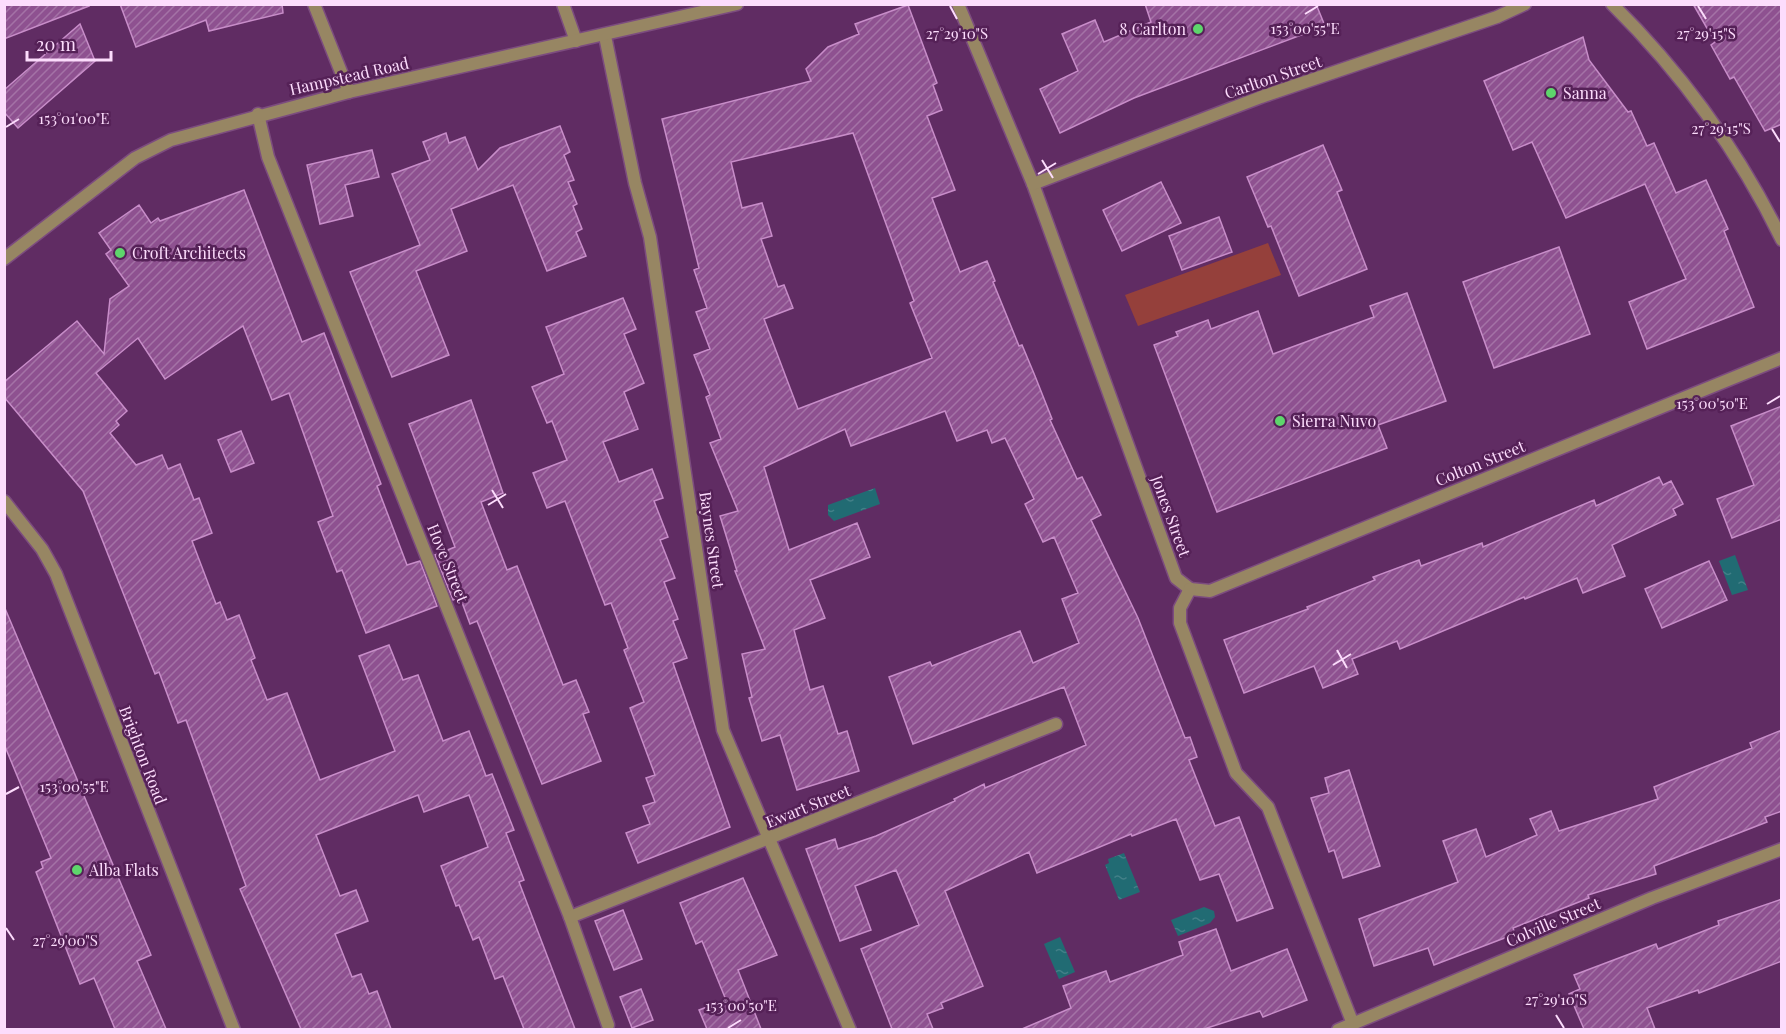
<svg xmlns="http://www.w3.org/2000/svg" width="1786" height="1034" font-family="'Playfair Display',serif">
<defs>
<pattern id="water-ripples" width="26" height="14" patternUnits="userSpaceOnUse" patternTransform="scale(1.5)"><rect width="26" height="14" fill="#216b73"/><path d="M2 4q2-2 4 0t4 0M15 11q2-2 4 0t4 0" fill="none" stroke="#428088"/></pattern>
<pattern id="building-hatch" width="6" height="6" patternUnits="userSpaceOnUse" patternTransform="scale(1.5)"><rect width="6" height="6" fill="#8e5190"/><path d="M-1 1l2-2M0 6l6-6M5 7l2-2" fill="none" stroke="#a472a6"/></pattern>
</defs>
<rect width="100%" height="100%" fill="#602c63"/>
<polygon fill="#95403b" points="1268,243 1281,275 1138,326 1125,295"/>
<g fill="url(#water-ripples)">
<polygon points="875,488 880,504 834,521 828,515 828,505"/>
<polygon points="1735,555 1748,590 1732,595 1719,561"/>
<polygon points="1124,853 1140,892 1119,900 1105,865 1109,863 1108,859"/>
<polygon points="1204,907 1214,911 1215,917 1210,923 1178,936 1171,920"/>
<polygon points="1060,937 1075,972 1059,979 1044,944"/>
</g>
<g fill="url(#building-hatch)" stroke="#c88dc9" stroke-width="1.5" fill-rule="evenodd">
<polygon points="4,4 88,4 89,6 4,39"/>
<polygon points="120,4 282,4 283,13 209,31 206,20 136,47"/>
<polygon points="1145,4 1316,4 1325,26 1134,98 1060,133 1040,89 1078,71 1062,34 1095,20 1104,42 1151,22"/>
<polygon points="1693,4 1782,4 1782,124 1765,131 1734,77 1730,79 1711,45 1715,42"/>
<path d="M908,5L937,83L933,85L942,110L927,116L955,190L932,198L960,272L987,261L995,281L993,282L1019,346L1022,345L1035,376L1052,419L1050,420L1077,479L1082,477L1101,515L1091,520L1138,618L1185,738L1190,737L1197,757L1189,760L1215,826L1239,817L1273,908L1237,921L1219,874L1200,880L1176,819L1132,836L1131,834L1037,873L1029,852L945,891L983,986L941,1003L943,1008L927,1014L933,1029H892L861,949L919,925L896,870L855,886L871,930L840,941L806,849L835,839L838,849L876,836L955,801L954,799L984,784L985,788L1086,745L1064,687L913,744L889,677L930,662L932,666L1020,631L1033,663L1079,643L1062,599L1078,593L1054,537L1043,542L1025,504L1034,499L1005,438L992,443L987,430L957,441L945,411L851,446L845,429L764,467L789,550L857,523L870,557L810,580L825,618L794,630L810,690L823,686L838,734L847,731L859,771L797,790L780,735L762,741L749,698L752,697L742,654L765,649L735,571H737L720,516L738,511L710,443L721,439L706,397L710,395L694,355L710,349L696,312L707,308L694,270L699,268L662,119L811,81L806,69L828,47L859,34L855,24ZM853,133L914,301L910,303L932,358L798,409L764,319L793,308L784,285L778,287L761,239L772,236L762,203L742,208L731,162Z"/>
<polygon points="80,24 95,61 18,128 4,112 4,90"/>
<polygon points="1583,37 1589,60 1628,112 1631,111 1647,146 1654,143 1676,193 1706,180 1728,229 1724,231 1754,307 1647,349 1629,302 1686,279 1645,184 1566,218 1532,142 1513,150 1484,81"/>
<polygon points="560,126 570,152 564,155 574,180 568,182 577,204 573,206 582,229 576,232 586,256 547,271 513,185 451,209 467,251 416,271 449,355 392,377 350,272 420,245 392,174 430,160 423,142 446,133 449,143 465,137 478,170 500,148"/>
<polygon points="1323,145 1342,190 1337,192 1367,269 1299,296 1271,226 1268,227 1247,177"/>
<polygon points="372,150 379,177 345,185 353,216 320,224 307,165"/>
<polygon points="1161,182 1181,223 1122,251 1103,210"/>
<polygon points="244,190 302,342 324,333 381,484 377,486 407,565 420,561 437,606 366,633 342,570 337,572 318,522 333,516 289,393 272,400 243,326 165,379 138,338 96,373 127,411 116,421 119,425 110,433 136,465 162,455 168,469 180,464 194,500 199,498 212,533 192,541 216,604 220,602 227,620 239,615 255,658 251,660 267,700 287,693 320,780 395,751 359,656 389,645 403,680 418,675 443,741 469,731 486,776 492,774 514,830 506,833 524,880 519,882 575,1029 524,1029 503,976 495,979 479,937 473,940 459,905 456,906 441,866 488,847 469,795 424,812 418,795 316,835 340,896 356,890 368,921 335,934 352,977 361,974 369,994 377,991 391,1029 301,1029 240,889 246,886 186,720 178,723 159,672 155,674 83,491 4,397 4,382 77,321 104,354 110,299 129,286 106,254 111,250 99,233 139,205 151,223 158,218 160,221"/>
<polygon points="1219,217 1232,252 1182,270 1169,236"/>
<polygon points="1559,247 1590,334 1494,368 1463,282"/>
<polygon points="1407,293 1446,401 1378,425 1387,448 1217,512 1154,345 1178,336 1176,332 1208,320 1211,329 1258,311 1273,354 1374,317 1370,306"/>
<polygon points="623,298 636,329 624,334 644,383 624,392 638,429 603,442 619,482 652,469 663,498 654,501 668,537 660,540 675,578 664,582 678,619 673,621 687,658 673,663 730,827 638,863 626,833 650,824 643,806 655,802 646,778 655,775 630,708 644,702 624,650 628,648 611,603 605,605 565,501 547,508 533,473 567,460 552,421 547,423 532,387 564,374 546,327"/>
<polygon points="471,400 503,493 481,502 507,570 517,566 563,685 576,680 589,712 583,714 601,761 542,784 477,621 470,624 460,597 453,600 435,555 455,547 409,424"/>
<polygon points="1782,406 1782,519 1732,538 1717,499 1754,485 1731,426"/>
<polygon points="241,431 254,463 231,472 218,440"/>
<polygon points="1659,477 1663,485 1671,481 1683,504 1673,509 1676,515 1612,545 1625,576 1583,593 1577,578 1525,599 1524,597 1400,649 1397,641 1352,659 1358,674 1323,688 1314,666 1244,693 1224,640 1308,609 1307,607 1375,580 1373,577 1419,560 1421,566 1482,543 1483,547 1594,500 1596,506"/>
<polygon points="1709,561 1727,600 1662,628 1645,589"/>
<polygon points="4,606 151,955 137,961 166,1029 115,1029 94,978 80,984 36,872 43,868 41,862 51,858 4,744"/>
<polygon points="1782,730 1782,811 1765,817 1767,822 1654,866 1656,874 1588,895 1589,898 1513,928 1515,934 1434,965 1428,948 1374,966 1359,919 1458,882 1443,841 1476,829 1486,857 1537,835 1530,819 1551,811 1559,831 1658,799 1654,787 1752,748 1750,743"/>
<polygon points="1349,770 1380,866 1343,878 1334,850 1329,852 1311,798 1329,793 1325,778"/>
<polygon points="743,878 777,955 738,970 761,1029 707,1029 699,1010 726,1000 702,941 696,944 680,903"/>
<polygon points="1782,899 1782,961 1699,993 1698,990 1647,1008 1655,1029 1584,1029 1569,994 1580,989 1574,975 1656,944 1658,949 1719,925 1718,921"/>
<polygon points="623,910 642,959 614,970 595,921"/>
<polygon points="1216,929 1231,971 1287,949 1307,1000 1263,1017 1260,1011 1204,1029 1022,1029 1071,1008 1063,986 1106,971 1110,982 1183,955 1179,942"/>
<polygon points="641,989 653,1020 632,1028 620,997"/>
</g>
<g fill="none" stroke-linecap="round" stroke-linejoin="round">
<defs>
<g id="minor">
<polyline points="314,4 349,92"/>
<polyline points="563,4 576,41"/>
<polyline points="958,4 1033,184 1176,578 1190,589"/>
<polyline points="605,36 635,183 650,237 723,730 850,1030"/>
<polyline points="258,114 268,157 570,917 608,1025"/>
<polyline points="1033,184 1261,97 1497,17 1525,4"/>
<polyline points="4,501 42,549 56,574 234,1030"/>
<polyline points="1190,589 1210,591 1782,358"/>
<polyline points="1190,589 1180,608 1180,623 1236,773 1268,807 1353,1024"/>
<polyline points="570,917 1056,724"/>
<polyline points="1338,1030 1652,898 1782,849"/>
</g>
<g id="tertiary">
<path d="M1612,4C1682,73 1739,152 1782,240"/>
<polyline points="4,259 135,158 171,140 349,92 737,4"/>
</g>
</defs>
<use href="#minor" stroke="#7c4c7f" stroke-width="15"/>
<use href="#tertiary" stroke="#7c4c7f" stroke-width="15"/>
<use href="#minor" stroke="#978663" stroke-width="12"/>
<use href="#tertiary" stroke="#978663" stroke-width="12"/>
</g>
<path fill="none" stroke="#fcdcfc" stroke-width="2" d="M950,6L957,19M1698,6L1706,19M1305,14L1318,6M6,127L19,119M1772,129L1780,142M1042,160L1053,178M1038,174L1056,163M1767,404L1780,396M492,490L503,508M488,505L506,494M1337,650L1347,668M1333,665L1351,654M6,794L19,787M6,928L14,940M1556,1015L1564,1028M728,1028L741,1020"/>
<g fill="#5ed56c" stroke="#552157" stroke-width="2">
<circle cx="1198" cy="29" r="6"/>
<circle cx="1551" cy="93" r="6"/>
<circle cx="120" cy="253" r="6"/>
<circle cx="1280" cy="421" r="6"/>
<circle cx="77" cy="870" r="6"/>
</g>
<g text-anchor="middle" stroke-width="5" stroke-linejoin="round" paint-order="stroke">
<g font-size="16" fill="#fcdcfc" stroke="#552157" text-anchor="start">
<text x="1186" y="35" text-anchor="end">8 Carlton</text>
<text x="1563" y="99">Sanna</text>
<text x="132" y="259">Croft Architects</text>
<text x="1292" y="427">Sierra Nuvo</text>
<text x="89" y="876">Alba Flats</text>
</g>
<g font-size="16" fill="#fcdcfc" stroke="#552157">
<text transform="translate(349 76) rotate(-13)" y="6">Hampstead Road</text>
<text transform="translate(1273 77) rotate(-19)" y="6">Carlton Street</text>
<text transform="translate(1480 463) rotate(-22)" y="6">Colton Street</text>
<text transform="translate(1171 516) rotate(70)" y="6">Jones Street</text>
<text transform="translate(712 540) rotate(82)" y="6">Baynes Street</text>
<text transform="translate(448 563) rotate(68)" y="6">Hove Street</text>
<text transform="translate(143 755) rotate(69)" y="6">Brighton Road</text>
<text transform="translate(808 806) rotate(-22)" y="6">Ewart Street</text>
<text transform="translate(1553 922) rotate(-23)" y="6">Colville Street</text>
</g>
</g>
<g font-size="15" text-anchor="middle" fill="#fcdcfc" stroke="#552157" stroke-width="5" stroke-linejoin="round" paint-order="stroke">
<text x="1305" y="34">153°00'55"E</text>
<text x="957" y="39">27°29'10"S</text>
<text x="1706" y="39">27°29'15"S</text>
<text x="74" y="124">153°01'00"E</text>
<text x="1721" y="134">27°29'15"S</text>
<text x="1712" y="409">153°00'50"E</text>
<text x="74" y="792">153°00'55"E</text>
<text x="65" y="946">27°29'00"S</text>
<text x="1556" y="1005">27°29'10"S</text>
<text x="741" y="1011">153°00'50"E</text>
</g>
<rect width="1786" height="1034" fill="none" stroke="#fcdcfc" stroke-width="12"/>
<path d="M27 51v9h84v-9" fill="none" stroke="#fcdcfc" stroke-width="3"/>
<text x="36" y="51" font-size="18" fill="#fcdcfc" stroke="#552157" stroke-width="4.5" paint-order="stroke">20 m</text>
</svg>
